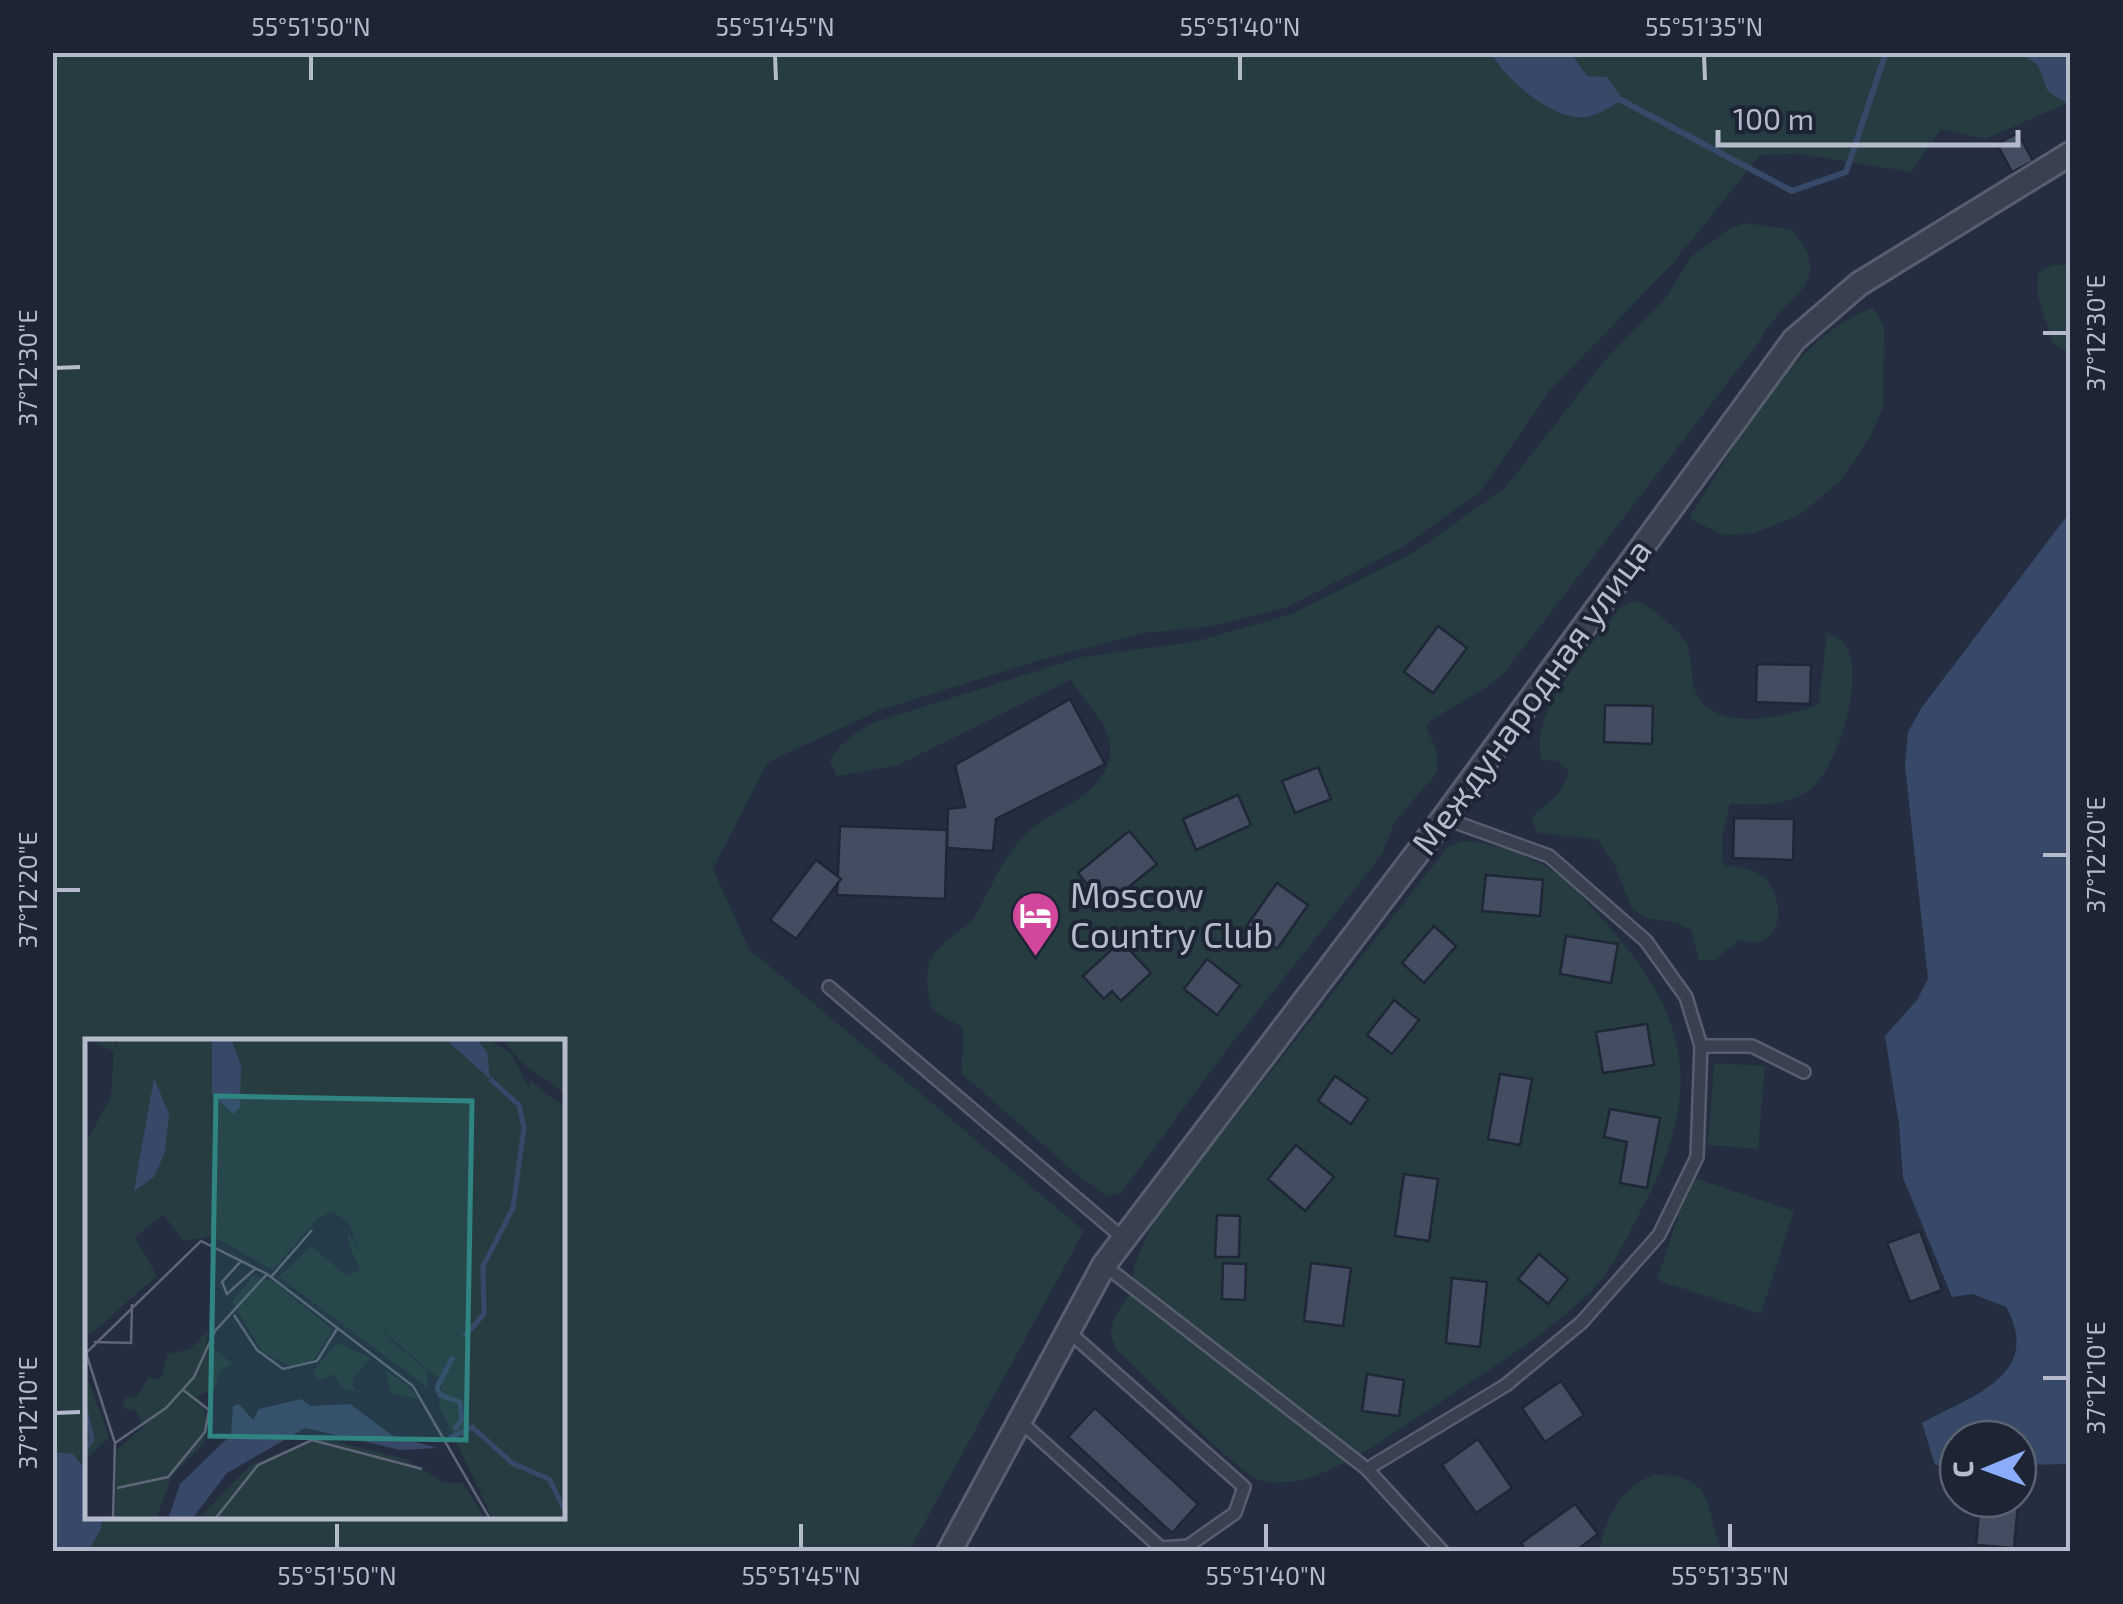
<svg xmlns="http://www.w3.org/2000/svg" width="2123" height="1604" font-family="'Exo 2',sans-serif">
<rect width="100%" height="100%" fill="#242e40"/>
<g fill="#263c41" fill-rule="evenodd">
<path d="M2070,52V102L1985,139L1941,129L1911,172L1802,154L1760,155L1673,263L1550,390L1480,492L1404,546L1288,607L1212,626L1144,633L1037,661L877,711L767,763L713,869L749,949L1084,1231L909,1551L53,1552L52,53ZM88,1042H562V1516H88Z"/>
<path d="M1746,223L1792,230C1839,284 1783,295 1761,339L1507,669C1484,695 1452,703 1426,725L1438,756L1437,772L1394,823L1381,856L1228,1048L1121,1193L1106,1196L1079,1176L962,1074L963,1028L933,1010C928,997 925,979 929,965C936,941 963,934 975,915C993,887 1003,854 1029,831C1054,810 1099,796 1109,761C1118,730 1085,703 1071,680L898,765L837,776L830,761C842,740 855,733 875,722L1081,657L1194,642L1292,614L1413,553L1506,487L1607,358L1667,296L1692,256L1731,228Z"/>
<polygon points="2052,265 2070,265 2070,353 2053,343 2038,296 2038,273"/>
<path d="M1873,308L1884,326L1883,408L1869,439L1840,481L1801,514L1755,533L1724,535L1689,518C1737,446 1789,338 1873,308Z"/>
<path d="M1637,601C1654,609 1675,626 1685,641C1693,652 1690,674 1694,687C1708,735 1786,718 1819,704L1827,633C1838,638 1845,641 1849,653C1861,688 1837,774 1805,793C1782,807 1756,804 1730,804L1722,834L1723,865C1736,867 1751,868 1762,876C1781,890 1788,937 1756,942C1751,943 1745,941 1740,940L1714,960H1699L1691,930L1677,923L1647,918L1632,909L1615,865L1597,839L1537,833L1532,819C1547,800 1563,797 1569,771L1557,761L1542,760C1527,711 1594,642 1622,606Z"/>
<path d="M1462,841C1492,842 1529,855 1554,872C1574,886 1593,908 1608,926C1696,1023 1701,1101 1639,1214C1625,1241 1612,1270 1591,1291C1542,1339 1482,1374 1426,1412C1384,1439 1314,1493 1263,1481C1238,1475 1142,1374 1117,1350L1111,1335L1113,1320L1130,1292L1135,1263L1155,1218L1448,847Z"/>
<polygon points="1714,1063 1765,1066 1758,1149 1708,1145"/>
<polygon points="1691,1177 1794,1211 1761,1314 1657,1280"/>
<path d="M1654,1475C1713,1474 1706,1504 1720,1548L1725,1551H1600C1605,1518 1621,1487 1654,1475Z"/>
</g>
<g fill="#384868">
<path d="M1491,53H1571L1587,76L1607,77L1623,100C1613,105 1598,115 1587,117C1554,122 1505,79 1491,53Z"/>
<path d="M2070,512V961L2067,1008L2070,1017V1464L2018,1465V1439H1958V1465H1935L1922,1423C1971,1396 2044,1375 2006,1307L1973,1294L1952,1297L1903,1178L1899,1124L1885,1036L1917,1000L1928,979L1905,765L1908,732L1922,707Z"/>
<polygon points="53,1452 73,1454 87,1472 88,1516 103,1517 100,1531 88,1551 53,1551"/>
</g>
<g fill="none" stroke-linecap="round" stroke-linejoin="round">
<g stroke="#384868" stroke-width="6">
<polyline points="2025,52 2062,80"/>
<polyline points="1617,98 1792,191 1846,172 1886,52"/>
</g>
<polyline stroke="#384868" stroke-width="35" points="2052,52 2062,80 2070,85"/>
</g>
<g fill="#434d62" stroke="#1f2737" stroke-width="2.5">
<polygon points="2018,133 2033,161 2012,172 1997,144"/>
<polygon points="1438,626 1467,648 1433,693 1404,672"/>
<polygon points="1757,664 1811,665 1810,704 1756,702"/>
<polygon points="1070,699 1105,764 996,819 993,851 947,848 948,809 965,807 955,765"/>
<polygon points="1605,705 1653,706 1652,744 1604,742"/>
<polygon points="1318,767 1331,799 1295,813 1282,781"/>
<polygon points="1238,795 1251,825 1196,850 1183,819"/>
<polygon points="1734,818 1794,819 1793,860 1733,858"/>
<polygon points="840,826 947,830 945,899 837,895"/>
<polygon points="1129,831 1157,864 1105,906 1078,873"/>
<polygon points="816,860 841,879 796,939 770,920"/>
<polygon points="1486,875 1543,880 1540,916 1482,911"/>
<polygon points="1277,883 1308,905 1277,949 1246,927"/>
<polygon points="1434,926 1456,946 1424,983 1402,963"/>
<polygon points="1566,936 1618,944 1611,983 1560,974"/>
<polygon points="1121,941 1151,973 1121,1001 1112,991 1104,999 1083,976"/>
<polygon points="1207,959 1240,985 1217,1015 1184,989"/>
<polygon points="1394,1000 1419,1020 1392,1054 1367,1035"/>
<polygon points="1647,1024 1654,1065 1603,1073 1596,1032"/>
<polygon points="1500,1074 1532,1079 1520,1145 1488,1139"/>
<polygon points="1335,1076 1368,1099 1351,1124 1318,1101"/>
<polygon points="1610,1109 1660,1118 1647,1188 1620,1183 1627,1142 1604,1137"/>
<polygon points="1296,1145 1334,1177 1305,1211 1268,1179"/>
<polygon points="1404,1174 1438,1179 1429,1241 1395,1236"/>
<polygon points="1217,1215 1240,1216 1239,1257 1215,1257"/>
<polygon points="1920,1231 1942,1290 1910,1302 1887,1243"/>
<polygon points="1539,1254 1568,1279 1548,1304 1518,1279"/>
<polygon points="1223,1263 1246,1264 1245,1300 1222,1299"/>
<polygon points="1311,1263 1351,1268 1343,1326 1304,1321"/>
<polygon points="1452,1278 1487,1282 1480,1347 1446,1343"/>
<polygon points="1367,1374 1404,1380 1399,1416 1362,1411"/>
<polygon points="1561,1381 1584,1415 1545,1442 1522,1408"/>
<polygon points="1095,1408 1198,1504 1172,1533 1068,1437"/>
<polygon points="1478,1439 1512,1488 1476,1513 1442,1465"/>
<polygon points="1980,1500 2018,1504 2014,1548 1976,1545"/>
<polygon points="1575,1504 1598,1534 1574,1552 1527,1552 1521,1543"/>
</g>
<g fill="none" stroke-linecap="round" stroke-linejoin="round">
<defs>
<g id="service">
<polyline points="829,987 1124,1239"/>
<polyline points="1701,1046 1752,1046 1804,1072"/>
<polyline points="1104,1265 1367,1469 1443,1552"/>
<polyline points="1021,1422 1161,1548 1188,1546 1235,1513 1244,1487 1069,1332"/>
<polyline points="1367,1469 1506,1385 1582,1322 1659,1235 1697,1157 1701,1046 1686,997 1646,941 1549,856 1444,818"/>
</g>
<polyline id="minor" points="949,1552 1104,1265 1444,818 1794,340 1859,284 2070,154"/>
</defs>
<use href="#service" stroke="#575e6e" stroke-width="16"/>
<use href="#minor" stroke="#575e6e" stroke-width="28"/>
<use href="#service" stroke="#394050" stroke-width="11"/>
<use href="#minor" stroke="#394050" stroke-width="22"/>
</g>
<path fill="none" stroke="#b5bbcb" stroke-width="4" d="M311,55V80M775,55L776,80M1240,55V80M1704,55L1705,80M2043,333H2068M55,368L80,367M2043,855H2068M55,890H80M2043,1378H2068M55,1413L80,1412M337,1524V1549M801,1524V1549M1266,1524V1549M1730,1524V1549"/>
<defs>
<symbol id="hotel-pin" viewBox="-11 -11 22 30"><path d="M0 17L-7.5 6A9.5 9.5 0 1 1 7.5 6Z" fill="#d1479c" stroke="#1d2535"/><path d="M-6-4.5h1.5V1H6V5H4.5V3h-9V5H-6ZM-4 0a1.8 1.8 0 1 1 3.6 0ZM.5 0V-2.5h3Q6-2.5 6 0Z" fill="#fff"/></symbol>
</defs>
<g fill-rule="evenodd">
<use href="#hotel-pin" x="1008" y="888" width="55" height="75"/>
</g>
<g text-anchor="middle" stroke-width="8" stroke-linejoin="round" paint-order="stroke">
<g font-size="35" fill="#b5bbcb" stroke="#1d2535">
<text transform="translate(1532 697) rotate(-54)" y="12">Международная улица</text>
</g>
<g font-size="35" fill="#b5bbcb" stroke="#1d2535" text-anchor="start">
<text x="1070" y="908">Moscow<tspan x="1070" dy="40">Country Club</tspan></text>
</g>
</g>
<g transform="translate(85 1039)">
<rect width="480" height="480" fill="#242e40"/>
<path d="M0,0H30L31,11L33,0H403L426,14L444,49L445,41L480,69V480H408L354,367L357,342L304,297L292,277L305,301L342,331L343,349L194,238L226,207L262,237L275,231L263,203V192L274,212L263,182L247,173L233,179L188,231L127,197L99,202L78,175L50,199L72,237L0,300V105L26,58L29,12ZM417,0H480V54L438,25ZM168,236L189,243L248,291L229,321L207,328L178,314L147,263ZM123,291L121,304L147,324L134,334L130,349L113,357L122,379L120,403L87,437L71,480H30L32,411L59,387L51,372L39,369L40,359L52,357L64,338L75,341L83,315L105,310ZM252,304L286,319L268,339L269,350L280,354L257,350L249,335L233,342L229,331ZM300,330L323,346L333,360L305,354ZM0,333L24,398L0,421ZM232,398L321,420L359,444H378L400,480H114L164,427Z" fill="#263c41"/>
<path d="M127,0H146L156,26L155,69L148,75L127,55ZM360,0L392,1L402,13L405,40ZM69,39L84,75L80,113L69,138L49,152ZM216,360L225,367L265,365L308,397L352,409L316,411L220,389L142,434L107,480H83L95,445L146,396L148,367L154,365L168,381L174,370Z" fill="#384868"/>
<path fill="none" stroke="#384868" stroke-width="5" d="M379,298L399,275L398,227L428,169L439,88L434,66L405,40M368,318L352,348L355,356L375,363L377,381L369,391M0,370L7,400L0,410M364,399L387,388L427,424L464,440L480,472"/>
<path fill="none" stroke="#5e6678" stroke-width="2.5" d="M157,221L137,243L142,255L171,229M186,238L227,191M149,276L172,311L198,330L232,322L252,290M9,303L46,304L47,265M30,404L81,369L109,338L130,292L182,235M32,449L83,438L120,393L124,371L97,350M28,480L30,404L1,314L116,202L182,235L328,347L405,480M130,480L173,426L227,401L337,430"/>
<path fill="#308481" fill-opacity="0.15" stroke="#308481" stroke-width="5" d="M131,57L387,62L381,401L125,397Z"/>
<rect width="480" height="480" fill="none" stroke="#b5bbcb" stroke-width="5"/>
</g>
<rect width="2123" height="1604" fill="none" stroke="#1d2535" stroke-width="110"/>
<g transform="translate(1988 1469) rotate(269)"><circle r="48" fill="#1d2535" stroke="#5a6171" stroke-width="2.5"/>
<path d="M0-8L18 38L0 25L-18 38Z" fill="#8aacfa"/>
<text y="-15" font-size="28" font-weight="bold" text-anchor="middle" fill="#b5bbcb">С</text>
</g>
<path d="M1718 130v15h300v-15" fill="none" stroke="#b5bbcb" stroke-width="5"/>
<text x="1733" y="130" font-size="30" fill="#b5bbcb" stroke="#1d2535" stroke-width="8" paint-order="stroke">100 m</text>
<rect x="55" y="55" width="2013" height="1494" fill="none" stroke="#b5bbcb" stroke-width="4"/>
<g font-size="25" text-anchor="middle" fill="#b5bbcb">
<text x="311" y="36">55°51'50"N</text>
<text x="775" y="36">55°51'45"N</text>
<text x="1240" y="36">55°51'40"N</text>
<text x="1704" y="36">55°51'35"N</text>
<text transform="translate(2096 333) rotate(-90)" y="9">37°12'30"E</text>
<text transform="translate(28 368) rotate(-90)" y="9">37°12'30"E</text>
<text transform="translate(2096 855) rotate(-90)" y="9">37°12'20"E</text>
<text transform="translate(28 890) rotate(-90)" y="9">37°12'20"E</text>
<text transform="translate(2096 1378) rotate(-90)" y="9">37°12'10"E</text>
<text transform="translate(28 1413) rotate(-90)" y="9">37°12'10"E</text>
<text x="337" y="1585">55°51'50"N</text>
<text x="801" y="1585">55°51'45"N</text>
<text x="1266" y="1585">55°51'40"N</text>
<text x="1730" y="1585">55°51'35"N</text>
</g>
</svg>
